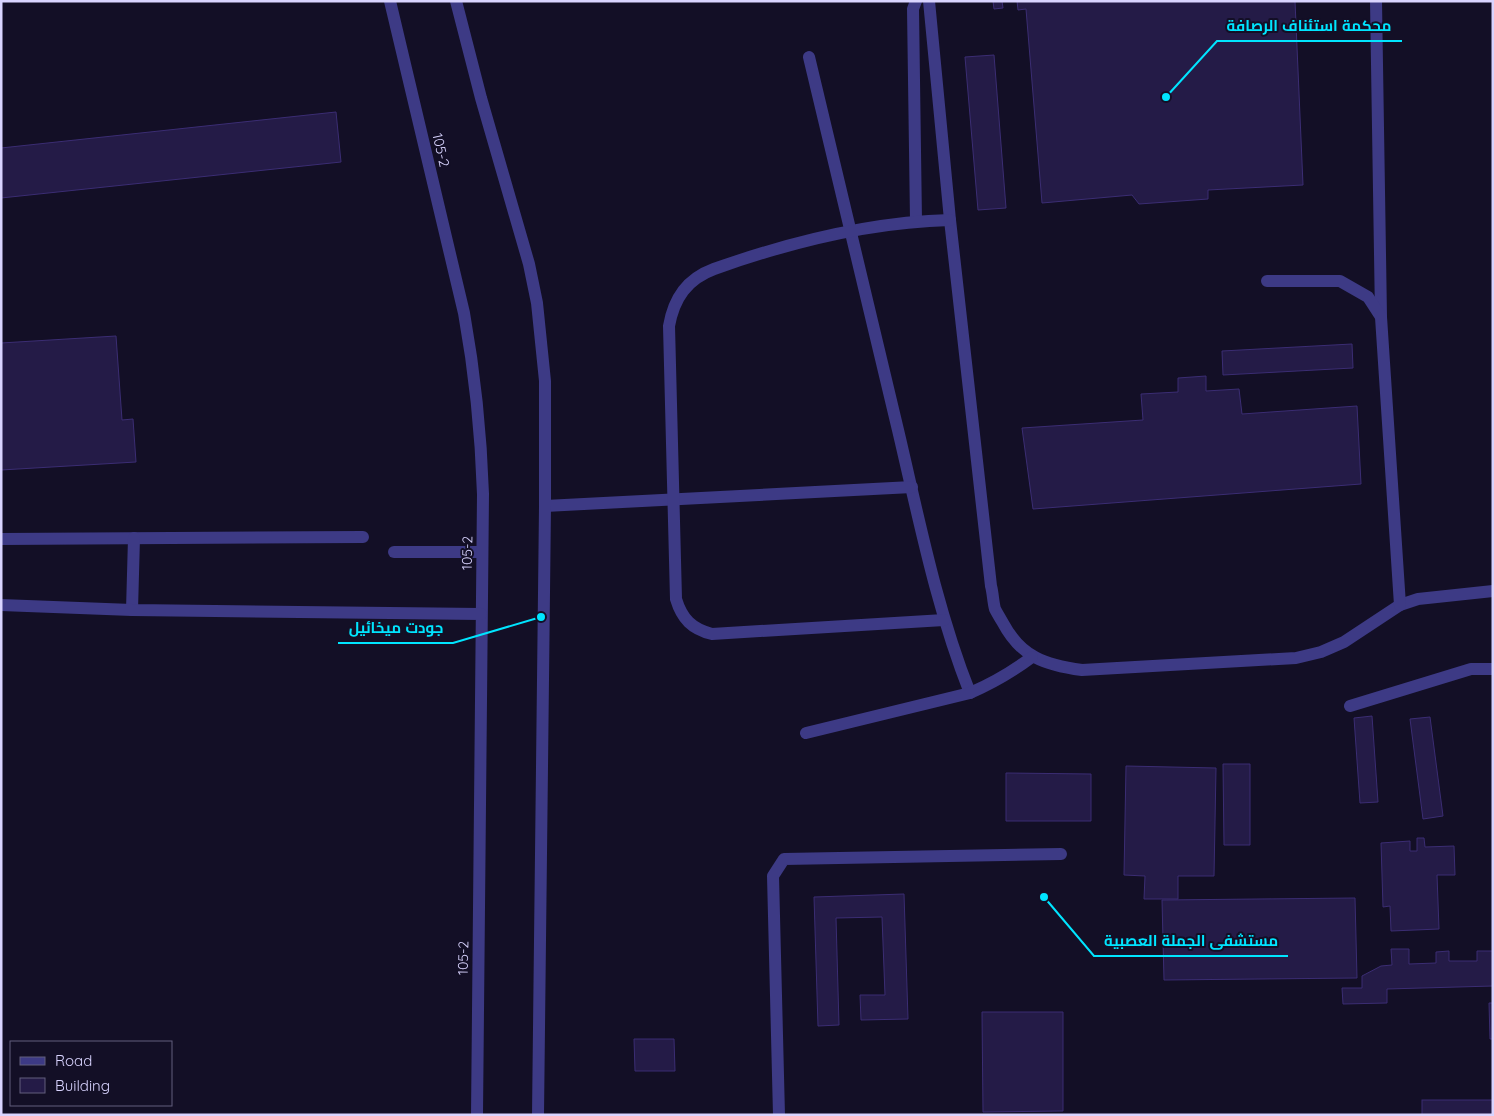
<svg xmlns="http://www.w3.org/2000/svg" width="1494" height="1116" font-family="Quicksand,Cairo,sans-serif">
<rect width="100%" height="100%" fill="#130f26"/>
<g fill="#241b47" stroke="#3b2d73">
<polygon points="993,1 1002,1 1003,8 994,9"/>
<polygon points="1017,1 1295,1 1303,185 1208,190 1208,199 1139,204 1132,195 1042,203 1026,9 1018,10"/>
<polygon points="994,55 1006,208 978,210 965,57"/>
<polygon points="336,112 341,162 1,198 1,148"/>
<polygon points="116,336 122,420 133,419 136,462 1,470 1,343"/>
<polygon points="1352,344 1353,368 1223,375 1222,351"/>
<polygon points="1206,376 1206,391 1239,389 1242,414 1357,406 1361,484 1033,509 1022,428 1143,420 1141,394 1178,392 1178,378"/>
<polygon points="1372,716 1378,802 1360,803 1354,718"/>
<polygon points="1430,717 1443,816 1423,819 1410,719"/>
<polygon points="1223,764 1250,764 1250,845 1224,845"/>
<polygon points="1126,766 1216,768 1214,876 1178,876 1178,899 1144,899 1145,876 1124,875"/>
<polygon points="1006,773 1091,774 1091,821 1006,821"/>
<polygon points="1417,838 1424,838 1425,847 1454,846 1455,875 1437,875 1439,929 1391,931 1390,906 1383,907 1381,843 1410,841 1410,851 1417,851"/>
<polygon points="904,894 908,1019 861,1020 860,995 885,995 882,917 836,918 839,1025 818,1026 814,897"/>
<polygon points="1355,898 1357,978 1164,980 1162,900"/>
<polygon points="1391,949 1409,949 1409,964 1436,963 1436,952 1449,951 1449,961 1477,961 1477,951 1493,951 1493,986 1387,989 1387,1003 1343,1004 1342,988 1362,988 1362,976 1381,966 1392,965"/>
<polygon points="1489,1003 1493,1003 1493,1039 1490,1039"/>
<polygon points="982,1012 1063,1012 1063,1111 983,1112"/>
<polygon points="634,1039 674,1039 675,1071 635,1071"/>
<rect x="1422" y="1100" width="71" height="15"/>
</g>
<g fill="none" stroke-linecap="round" stroke-linejoin="round">
<g stroke="#3d3a85" stroke-width="12">
<path d="M929,1L950,220L991,586C993,593 993,602 995,609C997,613 1000,618 1003,623C1021,657 1045,665 1082,670L1296,658L1321,652L1344,642L1400,605L1418,599L1493,591"/>
<polyline points="1376,1 1381,317"/>
<path d="M809,57C839,181 869,305 898,430C919,519 936,607 970,693"/>
<polyline points="916,221 913,9 916,1"/>
<polyline points="1267,281 1340,281 1368,297 1381,317 1400,605"/>
<polyline points="545,506 912,487"/>
<polyline points="1,539 363,537"/>
<polyline points="394,552 482,552"/>
<polyline points="132,610 134,538"/>
<path d="M944,620L712,634C692,629 682,619 676,599L669,326C674,298 687,279 714,269C790,242 870,222 950,220"/>
<polyline points="1350,706 1471,669 1493,669"/>
<path d="M806,733L970,693C993,683 1012,672 1032,657"/>
<polyline points="779,1115 773,876 784,859 1061,854"/>
</g>
<g stroke="#3d3a85" stroke-width="12">
<path d="M390,1L464,313C475,374 481,433 483,494L477,1115"/>
<polyline points="456,1 481,98 529,264 537,303 545,381 545,506 538,1115"/>
<polyline points="1,605 132,610 481,614"/>
</g>
</g>
<g text-anchor="middle" stroke-width="4" stroke-linejoin="round" paint-order="stroke">
<g font-size="14" fill="#d9d4ff" stroke="#130f26">
<text transform="translate(441 150) rotate(77)" y="5">105-2</text>
<text transform="translate(467 553) rotate(-89)" y="5">105-2</text>
<text transform="translate(463 958) rotate(-89)" y="5">105-2</text>
</g>
</g>
<path fill="none" stroke="#00e5ff" stroke-width="2" d="M1166 97L1217 41H1402M541 617L453 643H338M1044 897L1094 956H1288"/>
<g fill="#00e5ff" stroke="#130f26" stroke-width="2">
<circle cx="1166" cy="97" r="5"/>
<circle cx="541" cy="617" r="5"/>
<circle cx="1044" cy="897" r="5"/>
</g>
<g font-size="15" text-anchor="middle" font-weight="bold" fill="#00e5ff" stroke="#130f26" stroke-width="4" stroke-linejoin="round" paint-order="stroke">
<text x="1309" y="31">محكمة استئناف الرصافة</text>
<text x="396" y="633">جودت ميخائيل</text>
<text x="1191" y="946">مستشفى الجملة العصبية</text>
</g>
<rect width="1494" height="1116" fill="none" stroke="#d9d4ff" stroke-width="5"/>
<rect x="10" y="1041" width="162" height="65" fill="#130f26" stroke="#625e7d"/>
<rect x="20" y="1057" width="25" height="8" fill="#3d3a85" stroke="#625e7d"/>
<text x="55" y="1066" font-size="15" fill="#d9d4ff">Road</text>
<rect x="20" y="1078" width="25" height="15" fill="#241b47" stroke="#625e7d"/>
<text x="55" y="1091" font-size="15" fill="#d9d4ff">Building</text>
</svg>
